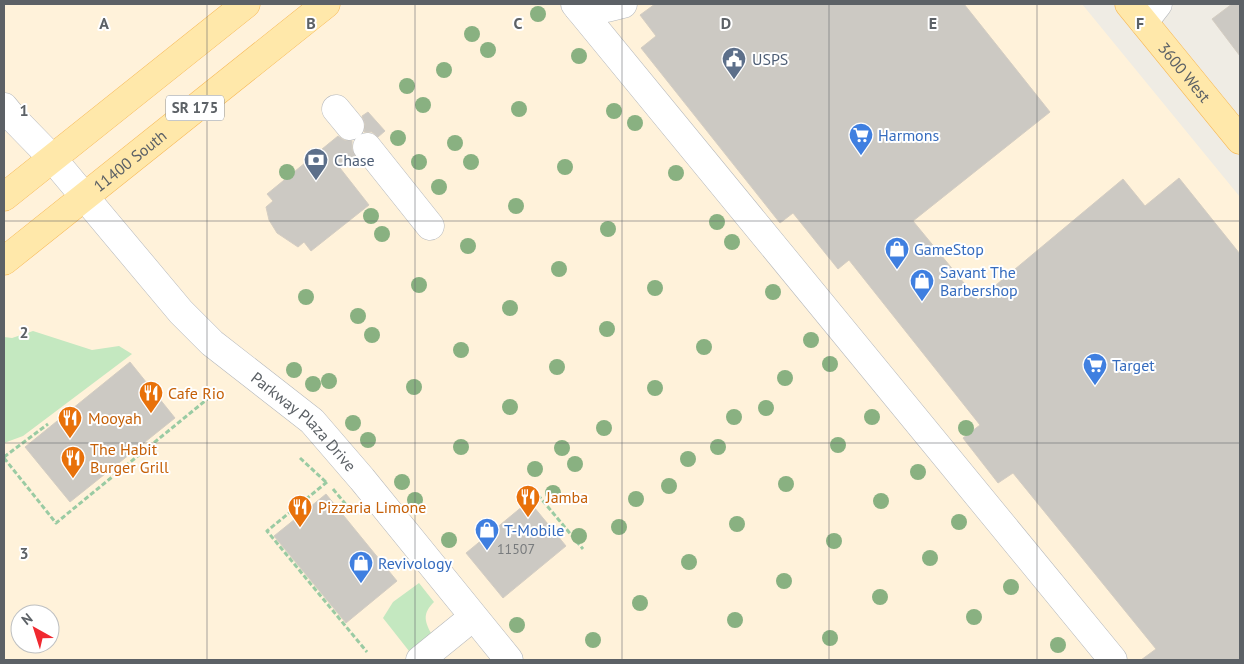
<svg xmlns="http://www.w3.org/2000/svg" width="1244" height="664" font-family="'PT Sans',sans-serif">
<rect width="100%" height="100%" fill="#efece4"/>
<path fill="#fff2da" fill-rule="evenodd" d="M4,4H1082L1240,197V660H4ZM20,614H50V644H20Z"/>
<g fill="#c4e8c0">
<polygon points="33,331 92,350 119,346 132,354 23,436 4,443 4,337 12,338"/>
<path d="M419,583L434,602C423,613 424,620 431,633L409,651L383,618L393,602Z"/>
</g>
<g fill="#ccc9c3" stroke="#d4cdc2">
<polygon points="655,4 964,4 1050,112 913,221 978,300 1123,179 1145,206 1179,178 1240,254 1240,660 1141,660 1156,649 1013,473 998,483 963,438 980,425 849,260 838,269 793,213 780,223 641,48 656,36 640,15"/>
<polygon points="1232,4 1240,4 1240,56 1212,19"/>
<polygon points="368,112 385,131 378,137 372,132 364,132 365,124 362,116"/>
<polygon points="338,136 344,140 352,141 352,149 355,156 340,168 369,205 311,251 304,242 298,247 277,233 269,220 266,207 273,201 267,194"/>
<polygon points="130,362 175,418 70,502 25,447"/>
<polygon points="326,494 397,581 346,623 274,536"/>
<polygon points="529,501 566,546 503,598 466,553"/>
</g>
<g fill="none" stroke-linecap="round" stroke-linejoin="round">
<defs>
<g id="minor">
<polyline points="575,4 1113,660"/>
<polyline points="579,9 607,8 623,4"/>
<polyline points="1144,22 1158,4"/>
<path id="s1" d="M4,107L13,118L52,158L181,312L212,343L312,421L362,479L509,660"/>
<polyline points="336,109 350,126"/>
<polyline points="367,147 430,226"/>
<polyline points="420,660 473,617"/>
</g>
<g id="major">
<path id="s2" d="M1129,4L1240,140"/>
<polyline points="4,197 246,4"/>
<path id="s3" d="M4,261L326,4"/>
</g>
</defs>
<use href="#minor" stroke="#b5b8bc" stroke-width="29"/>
<use href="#major" stroke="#f7b855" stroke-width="29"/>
<g stroke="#9acba3" stroke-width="3" stroke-dasharray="5 2.5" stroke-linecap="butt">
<polyline points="4,457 48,424"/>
<polyline points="4,458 56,523 211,396"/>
<polyline points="300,458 327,483"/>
<polyline points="327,482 267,531 367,652"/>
<polyline points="333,489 353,513"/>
<polyline points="533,489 583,549"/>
</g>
<use href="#minor" stroke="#fff" stroke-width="28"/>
<use href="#major" stroke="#ffe8aa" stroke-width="28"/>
</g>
<g fill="#89b181">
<circle cx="538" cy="14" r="8"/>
<circle cx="472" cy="34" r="8"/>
<circle cx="488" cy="50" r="8"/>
<circle cx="579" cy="56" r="8"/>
<circle cx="444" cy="70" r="8"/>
<circle cx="407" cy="86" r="8"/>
<circle cx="423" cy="105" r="8"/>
<circle cx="519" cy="109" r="8"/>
<circle cx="614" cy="111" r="8"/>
<circle cx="635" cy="123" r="8"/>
<circle cx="398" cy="138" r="8"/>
<circle cx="455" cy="143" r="8"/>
<circle cx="419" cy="162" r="8"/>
<circle cx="471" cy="162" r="8"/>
<circle cx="565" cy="167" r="8"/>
<circle cx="287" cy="172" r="8"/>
<circle cx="676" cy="173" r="8"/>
<circle cx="439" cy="187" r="8"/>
<circle cx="516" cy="206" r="8"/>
<circle cx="371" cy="216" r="8"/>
<circle cx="717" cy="222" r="8"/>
<circle cx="608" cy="229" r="8"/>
<circle cx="382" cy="234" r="8"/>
<circle cx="732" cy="242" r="8"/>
<circle cx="468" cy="246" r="8"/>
<circle cx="559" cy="269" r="8"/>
<circle cx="419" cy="285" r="8"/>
<circle cx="655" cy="288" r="8"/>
<circle cx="773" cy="292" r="8"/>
<circle cx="306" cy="297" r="8"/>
<circle cx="510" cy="308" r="8"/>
<circle cx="358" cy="316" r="8"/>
<circle cx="607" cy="329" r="8"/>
<circle cx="372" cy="335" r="8"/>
<circle cx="811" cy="340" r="8"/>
<circle cx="704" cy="347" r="8"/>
<circle cx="461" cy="350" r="8"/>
<circle cx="830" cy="364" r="8"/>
<circle cx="557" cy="367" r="8"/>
<circle cx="294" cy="370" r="8"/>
<circle cx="785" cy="378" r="8"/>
<circle cx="329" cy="381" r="8"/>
<circle cx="313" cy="384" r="8"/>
<circle cx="414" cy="387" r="8"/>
<circle cx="655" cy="388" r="8"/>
<circle cx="510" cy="407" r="8"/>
<circle cx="766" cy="408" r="8"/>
<circle cx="734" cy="417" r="8"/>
<circle cx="872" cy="417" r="8"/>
<circle cx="353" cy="423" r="8"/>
<circle cx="604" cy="428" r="8"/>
<circle cx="966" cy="428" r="8"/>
<circle cx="368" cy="440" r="8"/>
<circle cx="838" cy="445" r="8"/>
<circle cx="461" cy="447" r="8"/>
<circle cx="718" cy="447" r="8"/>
<circle cx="562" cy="448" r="8"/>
<circle cx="688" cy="459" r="8"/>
<circle cx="575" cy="464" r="8"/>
<circle cx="535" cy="469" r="8"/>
<circle cx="918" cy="472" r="8"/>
<circle cx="402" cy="482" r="8"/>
<circle cx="786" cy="484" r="8"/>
<circle cx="669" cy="486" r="8"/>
<circle cx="553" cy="493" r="8"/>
<circle cx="636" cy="499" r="8"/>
<circle cx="415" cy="500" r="8"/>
<circle cx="881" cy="501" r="8"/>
<circle cx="959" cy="522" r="8"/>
<circle cx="737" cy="524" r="8"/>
<circle cx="619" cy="527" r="8"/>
<circle cx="579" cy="536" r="8"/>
<circle cx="449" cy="540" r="8"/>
<circle cx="834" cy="541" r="8"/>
<circle cx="930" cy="558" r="8"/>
<circle cx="689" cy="562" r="8"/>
<circle cx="784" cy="581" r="8"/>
<circle cx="1011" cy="587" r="8"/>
<circle cx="880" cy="597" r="8"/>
<circle cx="640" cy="603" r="8"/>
<circle cx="974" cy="617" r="8"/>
<circle cx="735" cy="620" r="8"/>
<circle cx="517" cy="625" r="8"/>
<circle cx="830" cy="638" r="8"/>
<circle cx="593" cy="640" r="8"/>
<circle cx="1058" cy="645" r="8"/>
</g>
<path fill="none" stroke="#5c6166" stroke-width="1" stroke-opacity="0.55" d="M207,4V660M415,4V660M622,4V660M829,4V660M1037,4V660M4,221H1240M4,443H1240"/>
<defs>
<symbol id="civic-pin" viewBox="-11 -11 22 30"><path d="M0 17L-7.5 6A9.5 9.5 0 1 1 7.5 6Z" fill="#5c6f8a" stroke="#fff"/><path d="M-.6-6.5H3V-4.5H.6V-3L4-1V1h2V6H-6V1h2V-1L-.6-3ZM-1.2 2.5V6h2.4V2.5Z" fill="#fff"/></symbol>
<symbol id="supermarket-pin" viewBox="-11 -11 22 30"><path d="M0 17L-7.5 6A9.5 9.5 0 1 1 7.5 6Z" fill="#3f7fe0" stroke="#fff"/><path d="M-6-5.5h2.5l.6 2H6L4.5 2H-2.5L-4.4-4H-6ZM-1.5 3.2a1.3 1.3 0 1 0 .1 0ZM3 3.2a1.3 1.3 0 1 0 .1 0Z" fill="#fff"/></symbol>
<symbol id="bank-pin" viewBox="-11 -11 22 30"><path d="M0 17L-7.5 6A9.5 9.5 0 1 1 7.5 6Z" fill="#5c6f8a" stroke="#fff"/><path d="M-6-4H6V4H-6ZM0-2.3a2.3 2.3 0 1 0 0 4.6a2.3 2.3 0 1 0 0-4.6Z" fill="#fff"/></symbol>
<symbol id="shop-pin" viewBox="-11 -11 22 30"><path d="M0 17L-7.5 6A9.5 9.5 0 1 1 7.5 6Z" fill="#3f7fe0" stroke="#fff"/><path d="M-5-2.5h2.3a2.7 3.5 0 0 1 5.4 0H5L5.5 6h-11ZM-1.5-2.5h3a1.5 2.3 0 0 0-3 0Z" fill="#fff"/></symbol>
<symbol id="restaurant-pin" viewBox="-11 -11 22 30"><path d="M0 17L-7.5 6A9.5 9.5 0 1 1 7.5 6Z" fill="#e8710a" stroke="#fff"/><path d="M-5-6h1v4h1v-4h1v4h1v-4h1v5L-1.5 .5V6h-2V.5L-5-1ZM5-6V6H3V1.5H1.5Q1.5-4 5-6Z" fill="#fff"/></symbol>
</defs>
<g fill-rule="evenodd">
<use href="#civic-pin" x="720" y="45" width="28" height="38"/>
<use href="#supermarket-pin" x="847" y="121" width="28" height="38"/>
<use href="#bank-pin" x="302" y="146" width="28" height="38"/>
<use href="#shop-pin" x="883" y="235" width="28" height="38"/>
<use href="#shop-pin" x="908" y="267" width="28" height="38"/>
<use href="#supermarket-pin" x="1081" y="351" width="28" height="38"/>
<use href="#restaurant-pin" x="137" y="379" width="28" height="38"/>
<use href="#restaurant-pin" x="56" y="404" width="28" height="38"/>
<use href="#restaurant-pin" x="59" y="444" width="28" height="38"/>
<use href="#restaurant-pin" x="514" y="483" width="28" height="38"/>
<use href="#restaurant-pin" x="286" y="493" width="28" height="38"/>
<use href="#shop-pin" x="473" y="516" width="28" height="38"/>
<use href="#shop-pin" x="347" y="549" width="28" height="38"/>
</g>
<g text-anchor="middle" stroke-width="4" stroke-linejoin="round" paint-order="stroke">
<g font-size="14" fill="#787b7d">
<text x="516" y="554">11507</text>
</g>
<rect fill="#fff" stroke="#8d9094" stroke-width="1" x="166" y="95.5" width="58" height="25" rx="4"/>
<g font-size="15" font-weight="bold" fill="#5c6166">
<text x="195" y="113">SR 175</text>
</g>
<g font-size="16" fill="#4e5e75" stroke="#fff" text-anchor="start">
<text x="752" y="65">USPS</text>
<text x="334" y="166">Chase</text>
</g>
<g font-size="16" fill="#5c6166" stroke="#fff">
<text dy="6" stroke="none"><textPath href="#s2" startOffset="88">3600 West</textPath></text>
<text dy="6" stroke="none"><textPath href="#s3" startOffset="161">11400 South</textPath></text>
<text dy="6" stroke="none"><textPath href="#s1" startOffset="436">Parkway Plaza Drive</textPath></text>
</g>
<g font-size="16" fill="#366cbe" stroke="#fff" text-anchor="start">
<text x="878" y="141">Harmons</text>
<text x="914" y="255">GameStop</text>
<text x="940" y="278">Savant The<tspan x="940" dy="18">Barbershop</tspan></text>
<text x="1112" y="371">Target</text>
<text x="504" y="536">T-Mobile</text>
<text x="378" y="569">Revivology</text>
</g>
<g font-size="16" fill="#c56008" stroke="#fff" text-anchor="start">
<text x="168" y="399">Cafe Rio</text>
<text x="88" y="424">Mooyah</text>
<text x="90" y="455">The Habit<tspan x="90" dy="18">Burger Grill</tspan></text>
<text x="546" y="503">Jamba</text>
<text x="318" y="513">Pizzaria Limone</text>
</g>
</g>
<g font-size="16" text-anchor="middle" font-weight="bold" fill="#5c6166" stroke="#fff" stroke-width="4" stroke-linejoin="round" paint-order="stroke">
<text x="104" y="29">A</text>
<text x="311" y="29">B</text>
<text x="518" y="29">C</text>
<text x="726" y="29">D</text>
<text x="933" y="29">E</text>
<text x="1140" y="29">F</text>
<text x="24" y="116">1</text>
<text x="24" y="338">2</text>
<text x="24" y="559">3</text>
</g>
<rect width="1244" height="664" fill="none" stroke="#5c6166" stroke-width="10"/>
<g transform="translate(35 629) rotate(321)"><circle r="24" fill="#ffffff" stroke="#bec0c2"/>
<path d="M0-4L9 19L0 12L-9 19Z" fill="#f02930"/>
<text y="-8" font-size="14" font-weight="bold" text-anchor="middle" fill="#5c6166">N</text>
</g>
</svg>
